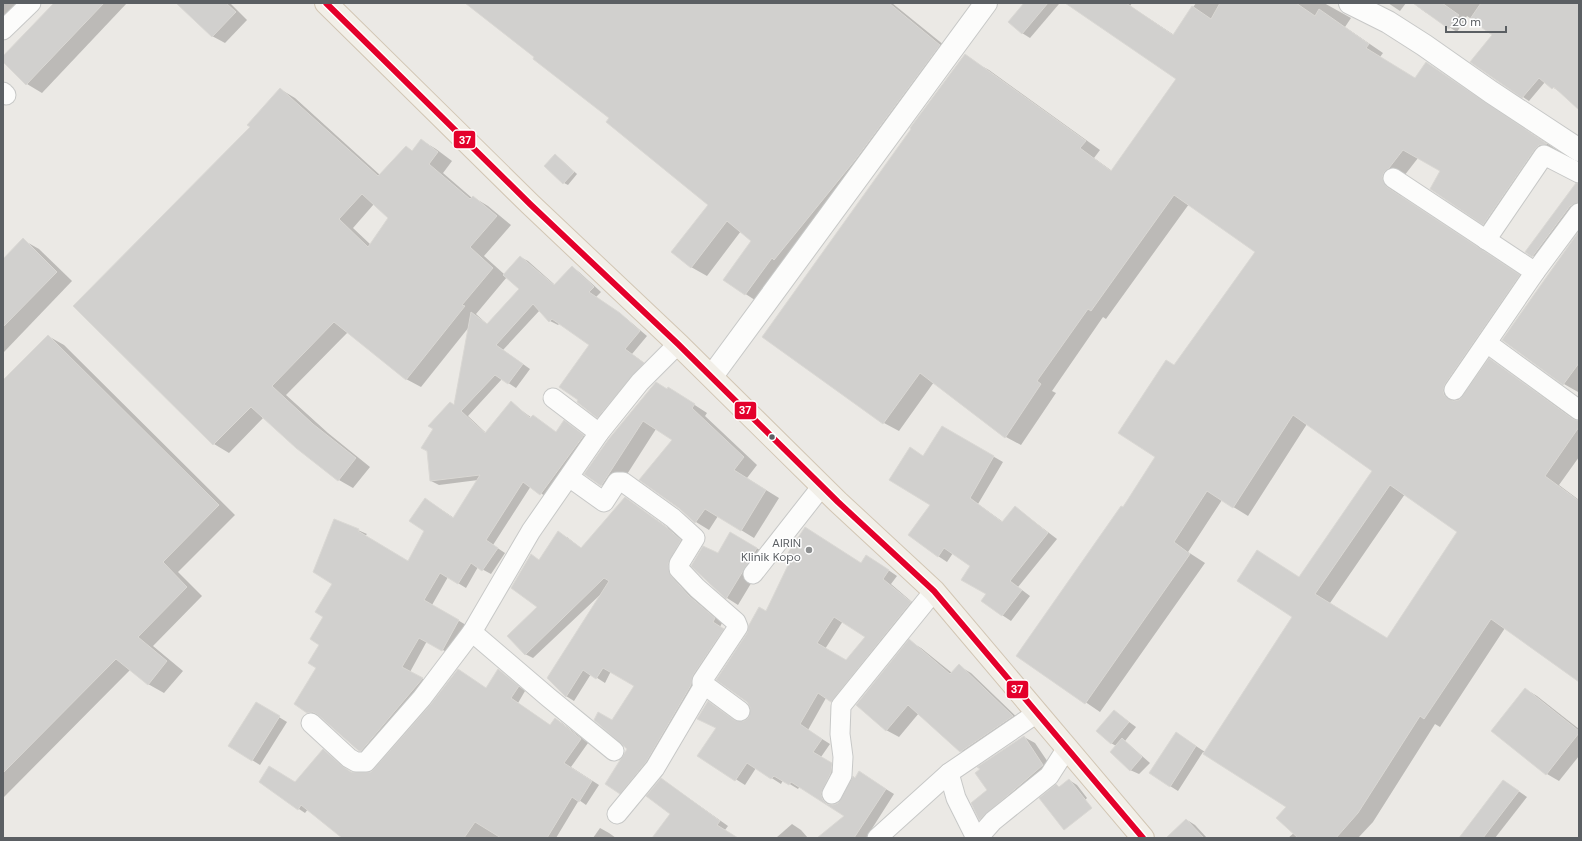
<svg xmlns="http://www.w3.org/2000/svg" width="1582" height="841" font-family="'DM Sans',sans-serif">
<rect width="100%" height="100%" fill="#ebe9e5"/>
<g fill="#0003" fill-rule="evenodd">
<polygon points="3,3 30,3 3,30"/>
<polygon points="56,3 127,3 42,93 27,84 3,61 3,58"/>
<polygon points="178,3 230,3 247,20 225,43 212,36"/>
<polygon points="466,3 892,3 955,54 761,304 724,280 753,240 741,231 707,276 691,267 709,205 611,117"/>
<polygon points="1025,3 1059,4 1030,38 1022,33"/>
<path d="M1067,3H1132L1130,6L1174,35L1196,3H1324L1351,18L1345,27L1383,53L1380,57L1415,79L1426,63L1560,152L1554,153L1499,232L1484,224L1441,171L1418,158L1404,176L1398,192L1402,197L1534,284L1460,392L1459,400L1463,397L1489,360L1579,421V457L1559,485L1579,500V681L1505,628L1440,727L1435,724L1373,822L1358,838H1288L1294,833L1287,807L1203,752L1178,791L1170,786L1184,738L1205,752L1294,617L1300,578L1373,471L1307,424L1248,516L1222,500L1188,552L1205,563L1100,712L1018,656L1123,508L1156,457L1175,366L1256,251L1189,204L1106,319L1103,317L1052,391L1056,393L1021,445L1006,437L934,382L899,431L884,423L763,337L974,62L989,70L1100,150L1094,158L1112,171L1177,78ZM1405,494L1458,532L1387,639L1330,603Z"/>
<polygon points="1388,3 1406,3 1400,11"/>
<polygon points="1413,3 1579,3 1579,109 1560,92 1545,82 1529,101 1523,97 1493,34 1467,16 1457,32 1425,12"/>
<path d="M280,89L295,98L380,175L406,147L413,151L421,140L436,149L452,161L443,173L472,198L473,197L488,206L511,225L484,256L504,274L520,257L528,261L555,285L572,267L579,272L601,292L596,297L627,319L647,336L632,354L651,368L605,421L598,417L590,344L560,323L558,325L550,321L540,310L503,350L530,369L516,388L502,379L468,416L486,433L511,403L532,418L556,433L564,422L591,441L549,499L531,486L493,545L505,553L491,574L478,567L466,588L448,577L432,605L466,625L450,654L427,641L410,672L430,683L364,753L356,748L321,716L316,717L308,712L318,668L325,617L333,583L335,520L367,534L365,536L408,562L426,531L433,504L454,518L478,480L439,485L431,481L428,451L451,403L454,405L469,327L421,387L406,379L348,332L286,395L328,433L370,467L353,488L339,480L264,417L229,453L214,444L75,306L251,127ZM374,204L389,218L371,245L353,228ZM507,277L520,289L488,325L476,314Z"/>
<polygon points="558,157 577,174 568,185 564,183"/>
<polygon points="1579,184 1579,225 1548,265 1527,252"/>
<polygon points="1579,233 1579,392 1578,392 1564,384 1503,340"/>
<polygon points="23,240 39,249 72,281 3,353 3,261"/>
<polygon points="48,336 64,345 235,515 178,572 202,596 153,646 183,671 164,693 148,684 130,670 3,798 3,382"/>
<polygon points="668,390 681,396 707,413 705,416 757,465 747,478 779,498 754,538 718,516 709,530 696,522 680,508 674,440 656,429 615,493 585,474"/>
<polygon points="942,427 1003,462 978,504 1003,522 1015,507 1057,539 1018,587 1030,596 1011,621 1002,615 971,565 953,553 947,562 938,556 924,457"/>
<polygon points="625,498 674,532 688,545 679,582 697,601 722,623 720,627 731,634 628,797 620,793 629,749 613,721 635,685 611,671 605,683 591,674 574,701 566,696 602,593 533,658 525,654 539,607 539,560 567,537 582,549"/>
<polygon points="731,533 768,555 738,605 727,598 692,565 718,554"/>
<path d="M875,561L897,576L891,584L919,608L840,706L826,698L808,730L830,744L821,757L840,769L829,799L831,806L839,804L855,779L868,778L894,794L866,838H819L846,816L800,786L798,789L783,780L781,784L756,768L745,785L699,756L717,728L708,702L736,721L744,722L750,718L767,612L862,564ZM843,621L867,637L847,661L825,649Z"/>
<polygon points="909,641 921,648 952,673 959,666 971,673 1024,724 973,758 961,751 919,713 899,737 886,730"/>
<polygon points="498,670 525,691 518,703 551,726 556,719 562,723 588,743 571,767 599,785 586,805 579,800 556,838 344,838 308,809 305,813 299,809 295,783 323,750 351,773 371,773 487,689"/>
<polygon points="1525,689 1537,696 1579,729 1579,756 1559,781 1547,774 1492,731"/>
<polygon points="256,703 287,722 260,765 252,760"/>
<polygon points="1114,711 1136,727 1125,741 1150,763 1139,774 1130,770 1116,746 1111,743"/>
<polygon points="1024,737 1035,743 1054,771 991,825 980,819 972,803 988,790"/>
<polygon points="1069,780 1077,785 1087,798 1064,822 1056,785 1060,787"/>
<polygon points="1504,781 1527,797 1495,838 1459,838"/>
<polygon points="670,785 728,826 725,830 737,838 653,838 671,813"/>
<polygon points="1187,820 1195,825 1207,838 1179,838"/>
<polygon points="792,824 801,830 808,838 776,838"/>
<polygon points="600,828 609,833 616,838 593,838"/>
</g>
<g fill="#d1d0ce" stroke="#dad8d4" fill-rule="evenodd">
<polygon points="54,3 104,3 26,85 3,62 3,56"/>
<polygon points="176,3 226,3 236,12 212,37"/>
<polygon points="465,3 889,3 940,45 855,160 774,260 772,258 745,295 723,280 751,241 727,221 691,268 671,252 708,205 606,122 609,118 533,59 534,57"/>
<polygon points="1024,3 1048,3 1022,34 1008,22"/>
<path d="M1065,3H1126L1173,35L1192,6L1211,19L1220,3H1296L1315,16L1319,9L1369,44L1366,48L1415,78L1426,62L1547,144L1539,145L1535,149L1483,225L1430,189L1440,171L1403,150L1389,168L1384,172L1382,178L1387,187L1520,275L1445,384L1443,390L1444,395L1453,401L1459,400L1489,358L1573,419L1579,421V427L1545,476L1579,501V682L1491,619L1424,719L1420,716L1358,813L1336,838H1298L1276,818L1286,807L1203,754L1292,617L1237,581L1257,550L1299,577L1372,471L1293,415L1233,508L1207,491L1174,542L1190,554L1085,704L1016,656L1121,506L1123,507L1155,457L1118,433L1166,360L1174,365L1255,252L1174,195L1091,311L1088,309L1037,381L1041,384L1005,438L920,373L883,424L762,337L911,129L910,128L965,54L1086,141L1080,148L1111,171L1176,79ZM1390,485L1457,532L1387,638L1315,594Z"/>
<polygon points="1413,3 1442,3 1459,15 1449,29"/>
<polygon points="1481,3 1579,3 1579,110 1554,87 1552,89 1539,78 1522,98 1470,62 1492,35 1470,19"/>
<path d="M280,88L378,176L406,146L412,151L421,139L438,152L429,164L470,199L473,196L497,216L470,247L493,268L462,305L465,306L406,380L334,322L272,386L313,424L356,458L338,481L296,448L251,407L213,445L73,306L250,127L247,125ZM362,194L388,218L368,247L339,219Z"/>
<polygon points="555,154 574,172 563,184 544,166"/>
<polygon points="1576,183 1579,184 1579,202 1570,206 1532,257 1525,252"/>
<polygon points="1579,231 1579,363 1563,385 1502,340"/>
<polygon points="23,238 57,272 3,327 3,259"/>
<polygon points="520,256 554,285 572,266 594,287 589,292 620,313 640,331 625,349 644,363 597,418 577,402 578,400 559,387 589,345 552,319 549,322 533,304 496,345 523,364 508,384 495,375 461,411 485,433 511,401 530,418 533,415 556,432 564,420 584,435 540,495 523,482 486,540 498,548 482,571 471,563 458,584 440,573 424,600 459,620 442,651 419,638 402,667 423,678 361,751 359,751 318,715 313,712 307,713 294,704 316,668 308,663 319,645 310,639 323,617 315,612 332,584 313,572 334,519 359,529 358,531 408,561 424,531 409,521 425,498 453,518 480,475 430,481 427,451 421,448 433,429 428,426 450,402 454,405 471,312 487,324 519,289 503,275"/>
<polygon points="48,335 219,505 163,562 187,587 138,637 167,661 148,685 116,659 3,773 3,380"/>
<polygon points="656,382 667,389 668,387 695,404 692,408 744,457 734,470 766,490 741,531 705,509 695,523 680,509 639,480 672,440 643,421 601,486 584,474 608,440"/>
<polygon points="942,426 994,456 970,498 1002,522 1015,506 1048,533 1010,581 1022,590 1002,616 981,601 986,594 961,580 970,566 944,548 938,557 908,535 930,505 889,480 910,447 923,456"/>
<polygon points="625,497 666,527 681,540 668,564 671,576 689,596 715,618 713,622 724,629 693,675 691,685 646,762 620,794 605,784 627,749 594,720 598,712 612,720 634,686 603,668 596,679 583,670 566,697 547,678 609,581 604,578 525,655 507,636 537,607 511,588 531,554 539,560 558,531 581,548"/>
<path d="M805,527L861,563L866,555L889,570L883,579L911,602L831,702L818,693L800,724L822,739L813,752L832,763L831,772L821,794L823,800L827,804L833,805L838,803L853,776L855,778L859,771L886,789L854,838H817L844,816L791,782L789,785L774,776L771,779L747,763L735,781L697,756L716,728L697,719L708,701L734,720L744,721L749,717L750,707L747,702L716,680L747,633L749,625L759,607L766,611L791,559L786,556ZM834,617L865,637L846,660L817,643Z"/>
<polygon points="730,532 757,548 726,599 691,566 703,546 718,553"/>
<polygon points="909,639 950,674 959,664 1013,716 960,752 908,705 886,731 856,705"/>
<polygon points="458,669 486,688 498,669 519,686 511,698 550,725 555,718 581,739 564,763 592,781 579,802 572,797 547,838 501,838 475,822 464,838 342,838 301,805 298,810 259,782 269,766 295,782 323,749 342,766 351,772 371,772 430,705"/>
<polygon points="1525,688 1579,731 1579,733 1546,775 1491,731"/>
<polygon points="256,702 280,716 252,761 228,746"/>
<polygon points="1114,710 1129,722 1111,744 1096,731"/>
<polygon points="1176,732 1196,746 1170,787 1149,773"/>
<polygon points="1024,736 1043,765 979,820 971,803 987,790 975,773 980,769 977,767"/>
<polygon points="1122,738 1142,757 1130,771 1110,752"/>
<polygon points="661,778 720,821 717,825 738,838 652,838 670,814 646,796"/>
<polygon points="1069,779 1092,808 1064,830 1039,798 1056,784 1059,787"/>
<polygon points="1503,780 1519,791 1483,838 1459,838"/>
<polygon points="1186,819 1204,838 1166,838"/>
</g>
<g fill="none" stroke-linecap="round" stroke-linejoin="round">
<defs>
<g id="minor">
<polyline points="3,30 31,3"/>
<polyline points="3,92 6,95"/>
<polyline points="1393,178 1535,272"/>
<polyline points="1486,240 1544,155 1579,173"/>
<polyline points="1487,343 1579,410"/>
<polyline points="1454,390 1535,272 1579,213"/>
<polyline points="553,398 599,433"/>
<polyline points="569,477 604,502 617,482 623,482 673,518 695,538 679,564 679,569 697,588 736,622 738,627 702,681 702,683 740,711"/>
<polyline points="753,574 822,486"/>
<polyline points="472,632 548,697 614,751"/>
<polyline points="311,723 349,758 356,762 366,762 422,698 472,632 531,531 599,433 640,382 678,344"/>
<polyline points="949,773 956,798 976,838"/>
<polyline points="832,794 842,775 843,757 840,734 841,706 934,591"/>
<polyline points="617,814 655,768 704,685"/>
<polyline points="877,838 949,773 1037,713"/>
<polyline points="978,838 993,821 1049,776 1067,748"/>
</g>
<g id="tertiary">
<polyline points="1350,3 1388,22 1424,45 1491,92 1579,150"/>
<polyline points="712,376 986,3"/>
</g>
<polyline id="primary" points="326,3 530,204 678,344 838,502 934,591 1143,838"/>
</defs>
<use href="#minor" stroke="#c7c8c7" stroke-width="21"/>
<use href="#tertiary" stroke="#c7c8c7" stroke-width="24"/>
<use href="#primary" stroke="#d2c6b4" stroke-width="24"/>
<use href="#minor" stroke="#fcfcfb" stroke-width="19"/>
<use href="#tertiary" stroke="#fcfcfb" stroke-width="22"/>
<use href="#primary" stroke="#f2efe8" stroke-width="22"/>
<defs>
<polyline id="bus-1" points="326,3 530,204 678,344 838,502 934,591 1143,838"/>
</defs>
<use href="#bus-1" stroke="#fff" stroke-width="9"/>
<use href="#bus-1" stroke="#e4002b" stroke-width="6"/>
</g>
<circle fill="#5b5f63" stroke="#fff" stroke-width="1.5" cx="772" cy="437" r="3.5"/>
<circle fill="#8d8f90" stroke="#fff" stroke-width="1.5" cx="809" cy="550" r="4"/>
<g text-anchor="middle" stroke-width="3" stroke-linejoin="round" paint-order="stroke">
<g font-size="12" fill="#5b5f63" stroke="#fff" text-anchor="end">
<text x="801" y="547">AIRIN<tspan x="801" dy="14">Klinik Kopo</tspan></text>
</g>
</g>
<g stroke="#fff" stroke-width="1.5">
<rect x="453" y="130" width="23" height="19" rx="4" fill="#e4002b"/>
<rect x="734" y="401" width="23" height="19" rx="4" fill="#e4002b"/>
<rect x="1006" y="680" width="23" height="19" rx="4" fill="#e4002b"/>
</g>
<g font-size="11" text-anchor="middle" font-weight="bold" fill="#fff">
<text x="465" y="144">37</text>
<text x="745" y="414">37</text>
<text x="1017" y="693">37</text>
</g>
<rect width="1582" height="841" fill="none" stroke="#5b5f63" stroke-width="8"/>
<path d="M1446 26v6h60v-6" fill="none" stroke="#5b5f63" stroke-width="2"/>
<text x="1452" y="26" font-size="12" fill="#5b5f63" stroke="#ffffff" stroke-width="3" paint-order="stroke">20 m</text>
</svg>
